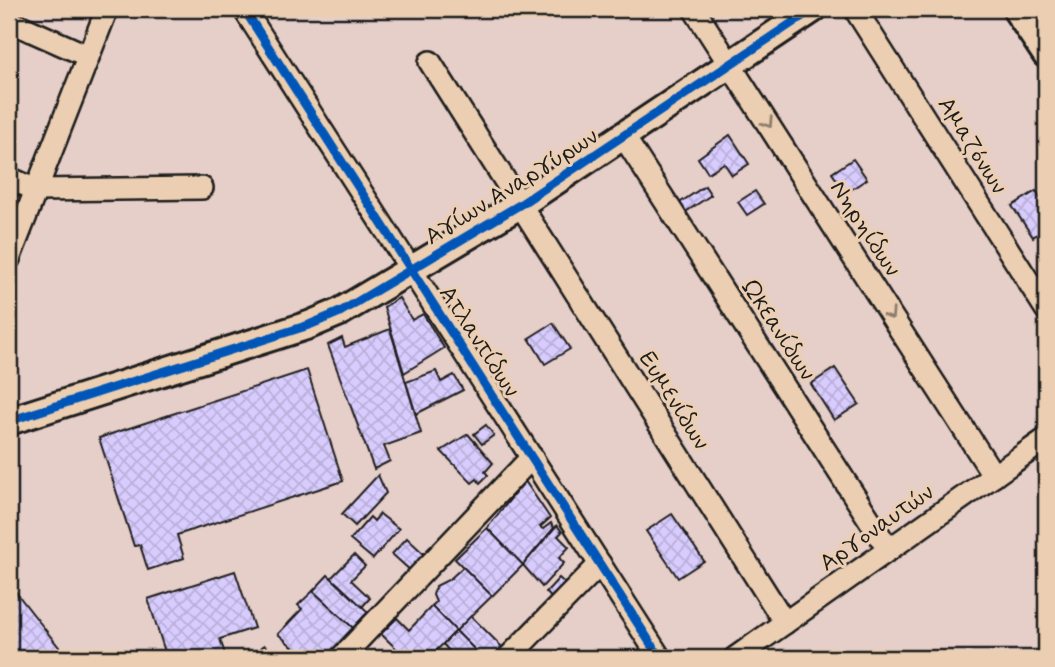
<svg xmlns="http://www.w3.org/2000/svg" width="1055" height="667" font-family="Mynerve,sans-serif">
<defs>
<pattern id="building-cross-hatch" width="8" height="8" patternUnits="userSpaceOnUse" patternTransform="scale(1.75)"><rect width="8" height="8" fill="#d8ccfe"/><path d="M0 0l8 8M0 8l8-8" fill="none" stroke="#b9afd9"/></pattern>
</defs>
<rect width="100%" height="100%" fill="#e6cec9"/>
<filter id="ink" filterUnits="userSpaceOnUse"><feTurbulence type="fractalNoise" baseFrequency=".0143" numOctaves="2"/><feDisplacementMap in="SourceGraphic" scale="14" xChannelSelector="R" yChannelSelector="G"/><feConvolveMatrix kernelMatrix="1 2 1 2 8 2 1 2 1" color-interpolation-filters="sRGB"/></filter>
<g filter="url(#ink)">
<g fill="url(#building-cross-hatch)" stroke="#1c1c1c" stroke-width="2">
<polygon points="730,135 749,164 732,175 724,163 708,173 698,158"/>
<polygon points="853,159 867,179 846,193 832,173"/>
<polygon points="705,186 711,195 681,215 675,206"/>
<polygon points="755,191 764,204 747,215 738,202"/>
<polygon points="1036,191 1046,207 1046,228 1033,237 1012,206"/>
<polygon points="399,298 412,320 423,314 444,348 404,373 384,307"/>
<polygon points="553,323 570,349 545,364 529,338"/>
<polygon points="390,329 421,433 384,446 390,461 374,469 328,345 342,338 345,347"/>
<polygon points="835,368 859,404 834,420 811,384"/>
<polygon points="307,370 343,481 177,535 184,558 148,570 140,545 134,546 99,438"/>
<polygon points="436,371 441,382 454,375 463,390 416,414 406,382"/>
<polygon points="486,425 494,435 482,444 474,434"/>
<polygon points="468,434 493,463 485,472 488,475 480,483 477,479 472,483 441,451"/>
<polygon points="378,475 386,493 355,526 342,514"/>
<polygon points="525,481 550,518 540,527 543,529 551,523 554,528 523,565 487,528"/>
<polygon points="380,514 399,529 373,559 350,540 370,517 374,521"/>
<polygon points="672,514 704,561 678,578 646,531"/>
<polygon points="557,525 562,532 558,536 569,547 559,558 564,563 542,587 523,565"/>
<polygon points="487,528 523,565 492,596 455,559"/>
<polygon points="407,538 426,556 411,571 392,554"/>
<polygon points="354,555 365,566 351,580 370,598 362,607 331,578"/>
<polygon points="463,567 492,596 456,631 432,606 436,602 433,595 436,586 450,579"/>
<polygon points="235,571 254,628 220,639 225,654 212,658 167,658 148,599"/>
<polygon points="328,575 368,612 353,628 313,591"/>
<polygon points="559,578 568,586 554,601 546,592"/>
<polygon points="11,586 62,651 53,658 21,658 9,642"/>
<polygon points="313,591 353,628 325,658 305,658 278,634 302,609 298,605"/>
<polygon points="432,606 456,631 429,658 406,658 381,634 397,618 409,630"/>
<polygon points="471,616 505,650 496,658 483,658 456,631"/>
<polygon points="456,631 483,658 455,658 443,644"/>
<polygon points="264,645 278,658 252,658"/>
</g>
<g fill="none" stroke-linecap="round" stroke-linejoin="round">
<defs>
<g id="minor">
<polyline points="244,9 660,658"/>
<polyline points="694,9 994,476"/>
<polyline points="855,9 1046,309"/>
<polyline points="9,21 88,56"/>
<polyline points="430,62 785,623"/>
<polyline points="624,137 889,550"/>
<polyline points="9,178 36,190 202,188"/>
<polyline points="9,259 107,9"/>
<polyline points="341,658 532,457"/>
<polyline points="508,658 600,564"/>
<polyline points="735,658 1046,439"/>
</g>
<g id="tertiary">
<polyline points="1016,9 1046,54"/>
<polyline points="9,421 309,325 340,312 521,204 813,9"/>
</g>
</defs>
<use href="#minor" stroke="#1c1c1c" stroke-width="26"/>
<use href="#tertiary" stroke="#1c1c1c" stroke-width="32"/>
<use href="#minor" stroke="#eccfb2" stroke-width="21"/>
<use href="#tertiary" stroke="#eccfb2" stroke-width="26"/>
<defs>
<g id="cycleway">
<polyline points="244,9 660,658"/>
<polyline points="9,421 309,325 340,312 521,204 813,9"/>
</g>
</defs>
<use href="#cycleway" stroke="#eccfb2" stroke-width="13"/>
<use href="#cycleway" stroke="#0057b8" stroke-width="9"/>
</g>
<defs><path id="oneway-chevron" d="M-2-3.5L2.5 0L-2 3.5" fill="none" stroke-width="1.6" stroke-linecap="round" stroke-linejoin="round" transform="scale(1.75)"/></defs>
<g stroke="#8e7e6e">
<use href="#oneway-chevron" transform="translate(768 123) rotate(57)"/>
<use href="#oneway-chevron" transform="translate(890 315) rotate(57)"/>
</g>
</g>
<g text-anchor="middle" stroke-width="6" stroke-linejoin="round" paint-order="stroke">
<g font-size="24" fill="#1c1c1c" stroke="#eccfb2">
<text transform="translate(973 145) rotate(58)" y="8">Αμαζόνων</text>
<text transform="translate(511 186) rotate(-32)" y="8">Αγίων Αναργύρων</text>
<text transform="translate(866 228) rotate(57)" y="8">Νηρηίδων</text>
<text transform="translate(779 329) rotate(57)" y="8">Ωκεανίδων</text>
<text transform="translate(480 341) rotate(57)" y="8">Ατλαντίδων</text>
<text transform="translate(675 400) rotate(58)" y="8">Ευμενίδων</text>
<text transform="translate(876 527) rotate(-35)" y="8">Αργοναυτών</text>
</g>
</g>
<rect width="1055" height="667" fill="none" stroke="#eccfb2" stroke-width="35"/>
<rect x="18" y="18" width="1020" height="632" fill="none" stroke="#1c1c1c" stroke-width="2.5" filter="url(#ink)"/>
</svg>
